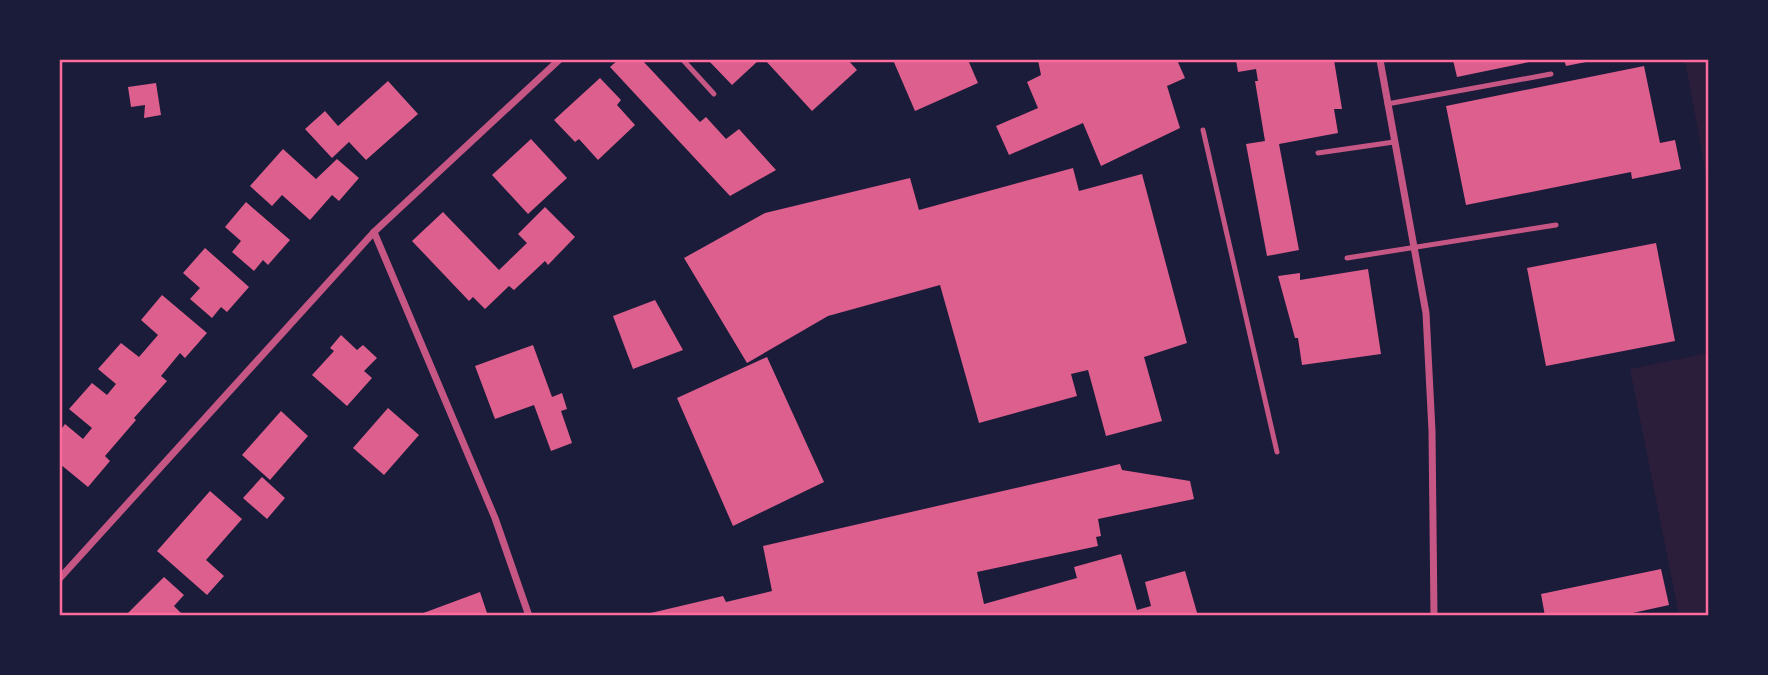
<svg xmlns="http://www.w3.org/2000/svg" width="1768" height="675" font-family="Karla,sans-serif">
<rect width="100%" height="100%" fill="#1b1b3a"/>
<g fill="#2a1e3b">
<polygon points="1685,60 1708,60 1708,185"/>
<polygon points="1708,353 1708,615 1679,615 1630,369"/>
</g>
<g fill="#dd5f8e">
<polygon points="618,60 642,60 700,122 706,117 726,139 739,129 776,170 730,196 610,67"/>
<polygon points="708,60 759,60 732,85"/>
<polygon points="765,60 848,60 857,70 812,111"/>
<polygon points="893,60 968,60 978,83 915,111"/>
<polygon points="1038,60 1177,60 1185,78 1167,86 1180,128 1101,166 1083,123 1009,155 996,126 1038,108 1027,82 1041,75"/>
<polygon points="1236,60 1334,60 1342,109 1334,109 1338,133 1279,144 1299,250 1267,256 1246,144 1265,141 1255,81 1258,81 1256,69 1238,72"/>
<polygon points="1453,60 1529,60 1529,62 1457,77"/>
<polygon points="1564,60 1591,60 1591,61 1566,66"/>
<polygon points="1644,66 1660,143 1675,140 1681,169 1632,179 1631,172 1466,205 1446,106"/>
<polygon points="600,78 621,100 617,105 635,125 598,160 579,139 575,142 554,120"/>
<polygon points="388,81 418,114 366,160 349,142 332,158 305,129 325,111 338,126"/>
<polygon points="156,83 161,115 144,118 145,105 131,107 128,87"/>
<polygon points="531,139 567,178 528,214 492,175"/>
<polygon points="283,149 316,179 337,159 359,178 339,201 332,195 310,220 282,195 272,206 250,186"/>
<polygon points="1073,168 1079,191 1142,174 1187,343 1144,357 1162,421 1106,436 1088,370 1071,374 1077,396 979,423 940,285 828,316 747,363 684,258 765,213 910,178 919,210"/>
<polygon points="246,202 290,240 268,265 263,260 254,271 232,252 241,241 225,227"/>
<polygon points="545,207 575,237 548,265 545,261 514,290 509,286 485,309 473,297 469,301 412,241 443,212 499,270 527,243 518,234"/>
<polygon points="1656,243 1675,341 1546,366 1527,268"/>
<polygon points="205,248 249,287 227,312 221,307 212,318 190,299 200,288 183,273"/>
<polygon points="1368,269 1381,354 1302,365 1298,338 1295,338 1278,276 1300,273 1300,280"/>
<polygon points="162,295 207,333 185,358 180,353 161,376 167,381 134,418 136,420 105,456 110,461 88,487 60,464 60,431 65,424 83,439 92,428 69,409 92,383 107,395 116,384 98,369 121,343 139,357 158,335 141,320"/>
<polygon points="655,300 683,350 633,369 613,316"/>
<polygon points="341,335 357,350 363,345 377,358 364,371 372,378 347,406 312,375 334,351 330,348"/>
<polygon points="533,345 552,397 562,393 567,409 561,411 572,443 551,451 534,405 495,419 475,366"/>
<polygon points="767,357 824,482 733,526 677,398"/>
<polygon points="388,408 419,435 384,475 353,448"/>
<polygon points="281,411 308,436 270,480 242,455"/>
<polygon points="1120,464 1122,470 1190,481 1194,499 1098,519 1101,536 1096,537 1098,546 977,572 984,604 1077,578 1074,567 1121,554 1137,610 1151,606 1145,582 1185,571 1198,616 638,616 723,596 726,602 772,591 763,546"/>
<polygon points="262,477 285,498 267,519 243,498"/>
<polygon points="210,491 242,519 206,560 224,576 207,595 157,551"/>
<polygon points="1661,569 1669,605 1619,616 1545,616 1541,594"/>
<polygon points="164,577 184,595 174,606 184,616 125,616"/>
<polygon points="480,592 488,616 418,616 418,615"/>
</g>
<g fill="none" stroke-linecap="round" stroke-linejoin="round">
<g stroke="#c65784" stroke-width="5">
<polyline points="683,60 714,94"/>
<polyline points="1387,104 1551,74"/>
<polyline points="1203,130 1277,452"/>
<polyline points="1318,153 1394,142"/>
<polyline points="1347,258 1556,225"/>
</g>
<g stroke="#c65784" stroke-width="7">
<polyline points="1380,60 1426,313 1432,431 1434,616"/>
<polyline points="374,232 495,518 529,616"/>
<polyline points="60,578 374,232 559,60"/>
</g>
</g>
<rect width="1768" height="675" fill="none" stroke="#1b1b3a" stroke-width="122"/>
<rect x="61" y="61" width="1646" height="553" fill="none" stroke="#ff6b9d" stroke-width="2.5"/>
</svg>
